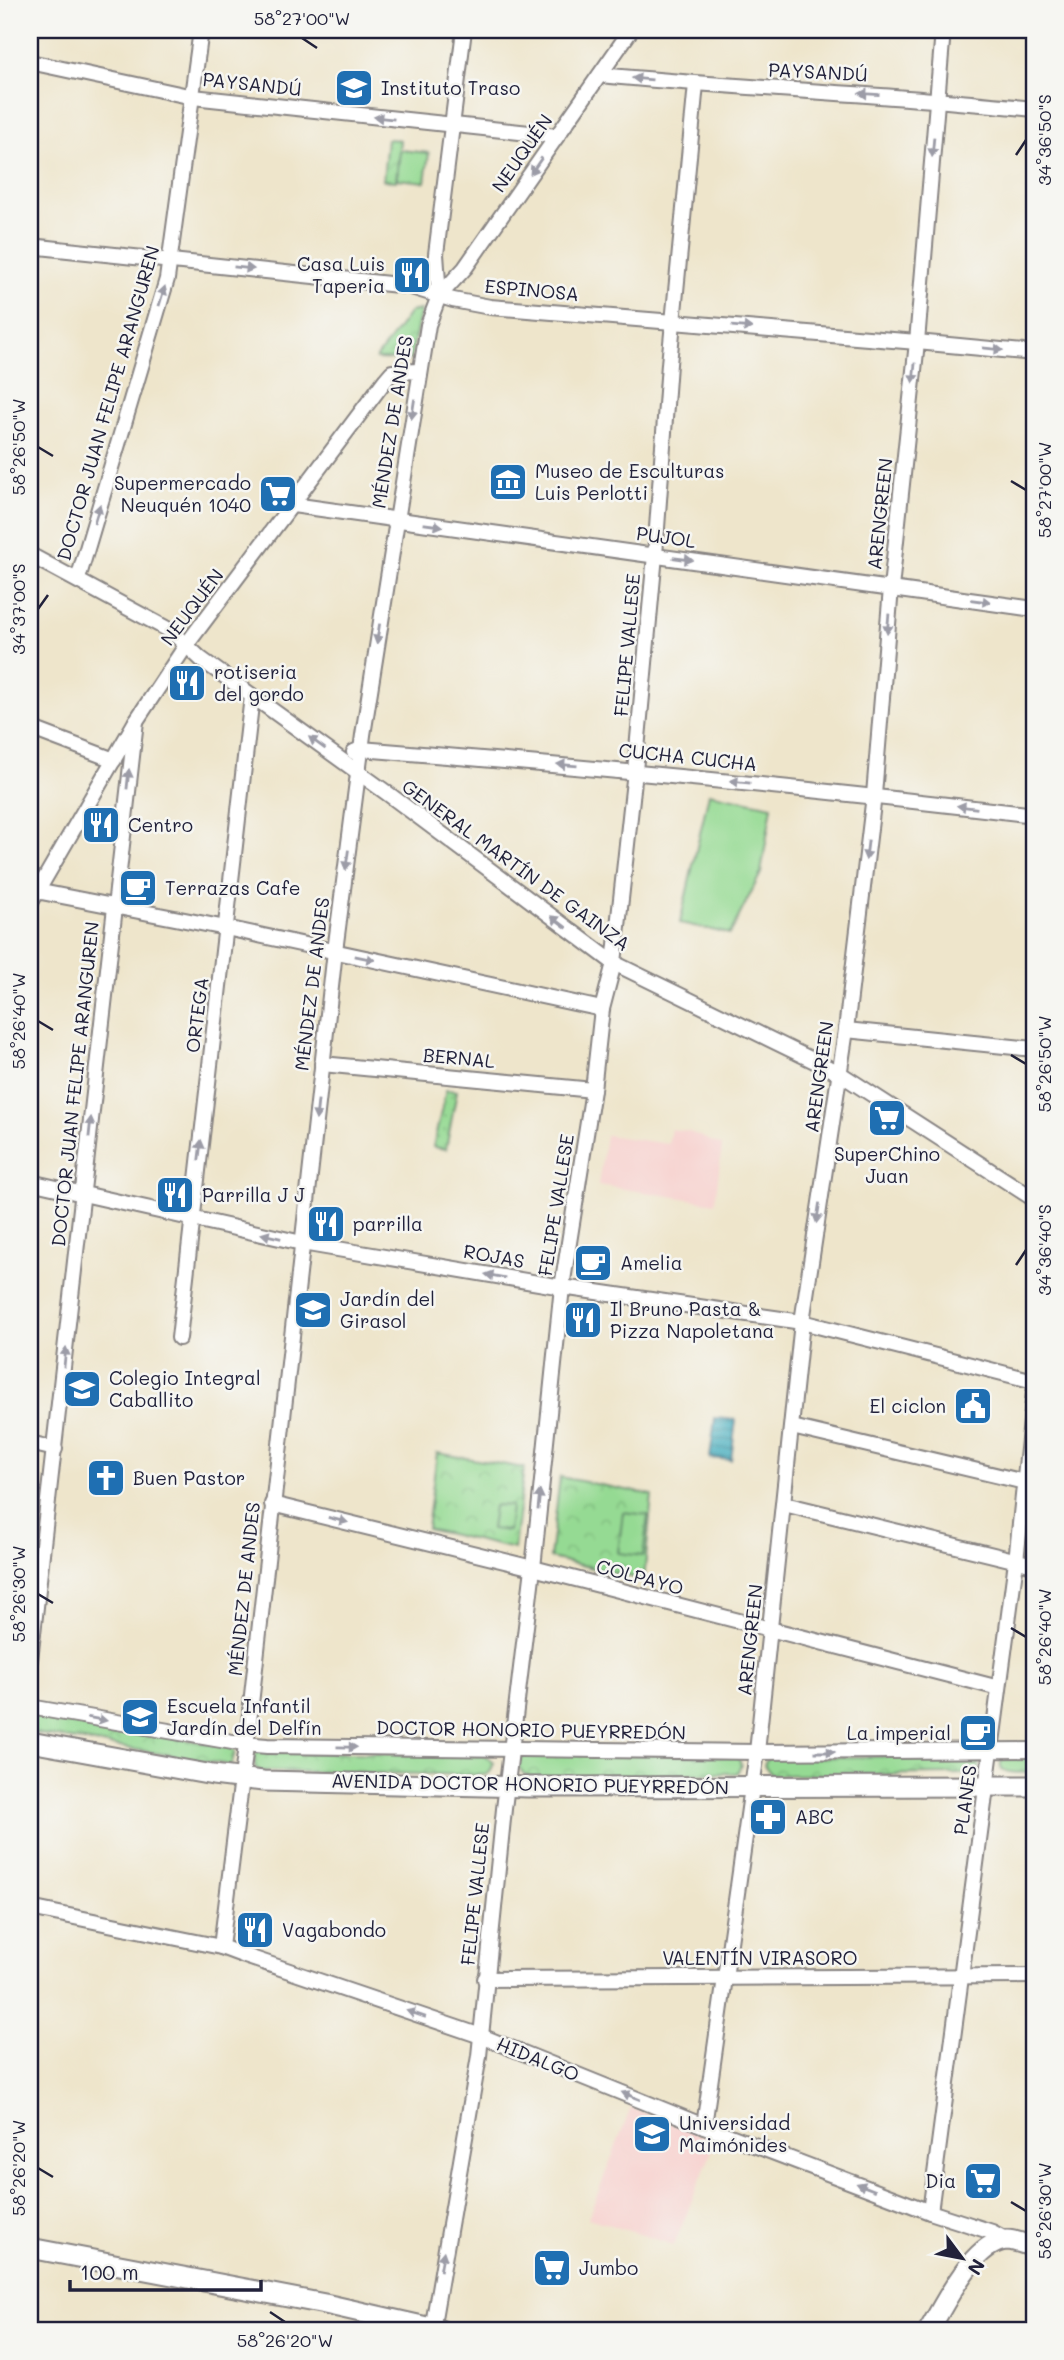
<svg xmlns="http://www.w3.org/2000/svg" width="1064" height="2360" font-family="Mali,sans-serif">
<defs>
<pattern id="grass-dots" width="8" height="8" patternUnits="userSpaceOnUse" patternTransform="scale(1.75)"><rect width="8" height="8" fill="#95da93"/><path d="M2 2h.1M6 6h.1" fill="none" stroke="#80bb80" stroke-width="1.8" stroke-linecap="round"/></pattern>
<pattern id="park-crowns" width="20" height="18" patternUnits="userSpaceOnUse" patternTransform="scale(1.75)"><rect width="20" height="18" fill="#95da93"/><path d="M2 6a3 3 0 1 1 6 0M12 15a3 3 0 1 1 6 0" fill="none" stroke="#80bb80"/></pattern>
<pattern id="water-rules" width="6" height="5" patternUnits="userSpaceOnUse" patternTransform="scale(1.75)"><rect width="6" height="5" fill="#3facbd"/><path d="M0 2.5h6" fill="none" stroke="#348c9b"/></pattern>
</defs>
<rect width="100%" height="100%" fill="#f6f6f2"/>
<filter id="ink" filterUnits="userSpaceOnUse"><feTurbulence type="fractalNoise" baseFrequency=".0143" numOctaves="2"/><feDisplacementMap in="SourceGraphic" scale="14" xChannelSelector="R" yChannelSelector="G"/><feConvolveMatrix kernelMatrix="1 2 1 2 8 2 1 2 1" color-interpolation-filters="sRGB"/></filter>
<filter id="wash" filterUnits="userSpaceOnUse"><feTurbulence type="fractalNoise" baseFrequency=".00686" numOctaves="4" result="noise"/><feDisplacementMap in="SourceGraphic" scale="28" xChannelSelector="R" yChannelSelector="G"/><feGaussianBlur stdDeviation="1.57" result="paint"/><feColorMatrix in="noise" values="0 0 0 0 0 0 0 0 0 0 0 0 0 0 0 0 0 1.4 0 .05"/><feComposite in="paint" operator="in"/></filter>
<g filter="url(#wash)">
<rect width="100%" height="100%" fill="#eee5cb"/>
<g fill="#f7d0cd">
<polygon points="671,1129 690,1132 722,1146 715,1203 598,1185 606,1135 668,1144"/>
<polygon points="631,2108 716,2141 674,2245 588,2218"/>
</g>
<polygon fill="url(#grass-dots)" stroke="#5c7e67" stroke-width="2" points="446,1090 457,1091 446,1149 433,1147"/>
<g fill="url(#park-crowns)" stroke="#5c7e67" stroke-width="2">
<polygon points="387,139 400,140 396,181 383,180"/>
<polygon points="421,310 410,360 376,359 410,312"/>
<polygon points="437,1453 524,1468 514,1549 427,1529"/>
<polygon points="560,1477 652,1495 644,1580 550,1558"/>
<path d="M39,1713L232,1748L235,1752L232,1763L229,1765L34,1733L30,1729C30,1721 30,1716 39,1713Z"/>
<polygon points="258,1751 486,1756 494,1763 490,1772 486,1775 260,1771 255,1767 255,1756"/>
<polygon points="529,1753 734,1756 739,1759 741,1765 737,1773 530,1777 523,1773 518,1766 523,1756"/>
<path d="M1034,1754V1772C1023,1773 987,1776 1006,1755Z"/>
<polygon points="977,1755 980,1767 977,1772 972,1774 772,1775 764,1765 767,1758"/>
</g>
<g fill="#95da93" stroke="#5c7e67" stroke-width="2">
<polygon points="400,150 429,153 425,182 397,179"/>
<polygon points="709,793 772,806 761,873 730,934 680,923"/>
<polygon points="497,1505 511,1506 508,1531 491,1529 494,1506"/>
<polygon points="623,1512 648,1515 643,1556 618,1553"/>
</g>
<polygon fill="url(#water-rules)" stroke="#30677c" stroke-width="2" points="715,1418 736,1420 731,1460 710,1458"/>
</g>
<g filter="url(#ink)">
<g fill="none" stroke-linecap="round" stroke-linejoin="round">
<defs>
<g id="street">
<polyline points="30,62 193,97 557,136"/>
<path d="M600,75C745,89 890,94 1034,109"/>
<polyline points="30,246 408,286 453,300 490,307 917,342 1034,353"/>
<polyline points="439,296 465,268 631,30"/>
<polyline points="293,505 1034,609"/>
<polyline points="30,555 171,631 201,659 387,793 614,963 839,1073 1034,1199"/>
<polyline points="78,579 167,279 201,30"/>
<polyline points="30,728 114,760"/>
<path d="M354,752L361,749C586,767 810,788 1034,815"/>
<polyline points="31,890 226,928 602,1009"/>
<polyline points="30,904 136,721 187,644 386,379 392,372 420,371"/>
<polyline points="846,1030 1034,1049"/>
<polyline points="322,1064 593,1090"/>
<polyline points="30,1182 302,1243 562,1287 802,1322 1034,1381"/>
<polyline points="179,1338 252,696"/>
<polyline points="792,1427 1033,1484"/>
<polyline points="30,1443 55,1449"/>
<polyline points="272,1504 533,1568 999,1688"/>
<polyline points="784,1504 1034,1565"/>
<polyline points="30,1660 136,721"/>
<polyline points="30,1707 244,1744 267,1746 757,1752 1034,1750"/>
<polyline points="30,1908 221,1947 245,1956 481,2036 704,2126 930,2212 992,2232 1007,2240"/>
<polyline points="221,1947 250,1713 335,951 363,735 428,325 439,296 436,254 464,30"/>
<polyline points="485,1979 1034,1976"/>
<polyline points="704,2126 757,1752 802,1322 846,1030 874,795 891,588 917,342 943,30"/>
<polyline points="930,2212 1016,1561 1034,1393"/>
<polyline points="432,2330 479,2056 504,1809 533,1568 562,1287 593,1090 602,1009 614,963 635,771 655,555 669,364 696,84"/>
</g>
<g id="secondary">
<polyline points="30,1742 213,1775 263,1781 528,1787 1034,1786"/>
<polyline points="30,2248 325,2304 440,2330"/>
<path d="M929,2330C945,2304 973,2242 1007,2240C1015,2240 1026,2245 1034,2247"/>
</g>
</defs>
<use href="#street" stroke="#888483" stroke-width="18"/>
<use href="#secondary" stroke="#888483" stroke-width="23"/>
<use href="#street" stroke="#fff" stroke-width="14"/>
<use href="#secondary" stroke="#fff" stroke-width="19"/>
</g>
<defs><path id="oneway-solid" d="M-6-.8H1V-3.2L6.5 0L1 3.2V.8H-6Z" transform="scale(1.75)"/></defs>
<g fill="#9c9ca7">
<use href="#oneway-solid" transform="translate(642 79) rotate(-175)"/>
<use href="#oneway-solid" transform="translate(869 94) rotate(-177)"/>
<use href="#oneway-solid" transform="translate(384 118) rotate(-174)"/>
<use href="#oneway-solid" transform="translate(933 147) rotate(95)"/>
<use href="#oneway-solid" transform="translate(536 166) rotate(125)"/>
<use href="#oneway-solid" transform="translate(244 268) rotate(6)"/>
<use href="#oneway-solid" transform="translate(162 296) rotate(-73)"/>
<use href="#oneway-solid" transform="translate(742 327) rotate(5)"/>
<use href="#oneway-solid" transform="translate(993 349) rotate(6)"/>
<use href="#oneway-solid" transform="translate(914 373) rotate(96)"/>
<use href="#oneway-solid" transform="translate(413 409) rotate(99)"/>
<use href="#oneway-solid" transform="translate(97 514) rotate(-73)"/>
<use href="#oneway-solid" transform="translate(433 525) rotate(8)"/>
<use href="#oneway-solid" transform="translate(683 559) rotate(8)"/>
<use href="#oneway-solid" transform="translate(981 601) rotate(8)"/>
<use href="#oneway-solid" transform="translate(888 624) rotate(95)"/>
<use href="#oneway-solid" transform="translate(378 634) rotate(99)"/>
<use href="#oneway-solid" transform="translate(317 743) rotate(-144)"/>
<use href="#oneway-solid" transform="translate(567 765) rotate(-175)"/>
<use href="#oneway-solid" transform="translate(128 779) rotate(-84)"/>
<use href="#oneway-solid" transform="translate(740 782) rotate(-174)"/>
<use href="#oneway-solid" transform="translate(967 807) rotate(-173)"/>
<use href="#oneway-solid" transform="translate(867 850) rotate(97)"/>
<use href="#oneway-solid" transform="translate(347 860) rotate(98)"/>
<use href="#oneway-solid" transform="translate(559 922) rotate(-143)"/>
<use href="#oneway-solid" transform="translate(365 958) rotate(12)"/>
<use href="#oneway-solid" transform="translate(317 1110) rotate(96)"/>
<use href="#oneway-solid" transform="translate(90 1127) rotate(-84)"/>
<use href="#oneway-solid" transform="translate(200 1150) rotate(-83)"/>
<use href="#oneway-solid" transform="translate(818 1213) rotate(99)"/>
<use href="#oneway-solid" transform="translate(271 1236) rotate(-167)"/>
<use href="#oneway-solid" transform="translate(495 1276) rotate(-170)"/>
<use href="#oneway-solid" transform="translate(65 1357) rotate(-84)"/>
<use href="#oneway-solid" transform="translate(539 1500) rotate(-84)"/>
<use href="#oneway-solid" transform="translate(338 1520) rotate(14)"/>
<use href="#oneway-solid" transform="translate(97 1719) rotate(10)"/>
<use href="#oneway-solid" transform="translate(347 1747) rotate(1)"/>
<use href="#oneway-solid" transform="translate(825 1752)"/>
<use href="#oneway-solid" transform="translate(416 2014) rotate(-161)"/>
<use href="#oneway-solid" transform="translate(631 2096) rotate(-158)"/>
<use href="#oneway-solid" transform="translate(866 2187) rotate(-159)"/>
<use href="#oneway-solid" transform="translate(442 2261) rotate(-80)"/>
</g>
</g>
<path fill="none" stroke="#22223b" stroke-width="2.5" d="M302,38L317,48M1016,155L1026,140M38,447L53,456M1011,481L1026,490M38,609L48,595M38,1021L53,1030M1011,1055L1026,1064M1016,1265L1026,1250M38,1594L53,1603M1011,1628L1026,1637M38,2168L53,2177M1011,2202L1026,2211M270,2312L285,2322"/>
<defs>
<symbol id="school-square" viewBox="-11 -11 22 22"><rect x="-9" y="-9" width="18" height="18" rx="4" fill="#1f6fb2" stroke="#f6f6f2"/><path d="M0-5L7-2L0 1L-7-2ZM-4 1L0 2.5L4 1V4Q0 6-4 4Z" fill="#fff"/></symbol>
<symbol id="restaurant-square" viewBox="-11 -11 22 22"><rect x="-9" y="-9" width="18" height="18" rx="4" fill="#1f6fb2" stroke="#f6f6f2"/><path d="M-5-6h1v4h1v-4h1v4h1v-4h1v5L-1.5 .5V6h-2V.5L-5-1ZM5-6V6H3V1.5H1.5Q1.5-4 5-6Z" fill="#fff"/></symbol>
<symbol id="museum-square" viewBox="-11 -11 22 22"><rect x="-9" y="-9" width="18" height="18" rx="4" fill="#1f6fb2" stroke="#f6f6f2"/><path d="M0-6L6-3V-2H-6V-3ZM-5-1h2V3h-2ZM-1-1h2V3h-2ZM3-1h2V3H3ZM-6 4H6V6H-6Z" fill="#fff"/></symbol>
<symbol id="supermarket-square" viewBox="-11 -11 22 22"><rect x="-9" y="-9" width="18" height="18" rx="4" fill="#1f6fb2" stroke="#f6f6f2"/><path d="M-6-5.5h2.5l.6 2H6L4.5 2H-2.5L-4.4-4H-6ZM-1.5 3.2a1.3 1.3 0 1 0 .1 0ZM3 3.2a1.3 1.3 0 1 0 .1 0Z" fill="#fff"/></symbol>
<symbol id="cafe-square" viewBox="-11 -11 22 22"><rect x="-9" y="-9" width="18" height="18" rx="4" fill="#1f6fb2" stroke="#f6f6f2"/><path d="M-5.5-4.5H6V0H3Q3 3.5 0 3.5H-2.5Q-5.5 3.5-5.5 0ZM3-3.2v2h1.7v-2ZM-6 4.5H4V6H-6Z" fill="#fff"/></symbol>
<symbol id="civic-square" viewBox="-11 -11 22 22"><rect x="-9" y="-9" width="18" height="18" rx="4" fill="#1f6fb2" stroke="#f6f6f2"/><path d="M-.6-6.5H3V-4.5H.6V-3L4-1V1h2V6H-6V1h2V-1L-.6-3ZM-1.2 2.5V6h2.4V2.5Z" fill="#fff"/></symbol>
<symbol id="church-square" viewBox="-11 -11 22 22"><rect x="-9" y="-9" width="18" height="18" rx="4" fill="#1f6fb2" stroke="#f6f6f2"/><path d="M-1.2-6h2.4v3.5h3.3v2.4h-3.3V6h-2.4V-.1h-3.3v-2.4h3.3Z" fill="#fff"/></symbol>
<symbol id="pharmacy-square" viewBox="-11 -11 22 22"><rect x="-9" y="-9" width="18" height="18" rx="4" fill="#1f6fb2" stroke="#f6f6f2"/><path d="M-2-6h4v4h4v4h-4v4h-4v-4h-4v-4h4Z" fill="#fff"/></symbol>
<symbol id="university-square" viewBox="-11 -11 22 22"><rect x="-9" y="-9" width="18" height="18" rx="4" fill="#1f6fb2" stroke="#f6f6f2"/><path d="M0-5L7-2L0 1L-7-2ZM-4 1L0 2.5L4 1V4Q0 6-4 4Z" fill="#fff"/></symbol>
</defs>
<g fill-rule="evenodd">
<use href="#school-square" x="332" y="66" width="44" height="44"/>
<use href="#restaurant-square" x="390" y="253" width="44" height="44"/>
<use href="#museum-square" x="486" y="460" width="44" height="44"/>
<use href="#supermarket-square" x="256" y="472" width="44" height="44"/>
<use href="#restaurant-square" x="165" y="661" width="44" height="44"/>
<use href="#restaurant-square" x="79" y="803" width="44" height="44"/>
<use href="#cafe-square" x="116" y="866" width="44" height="44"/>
<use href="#supermarket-square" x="865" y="1096" width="44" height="44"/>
<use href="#restaurant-square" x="153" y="1173" width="44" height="44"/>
<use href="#restaurant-square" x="304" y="1202" width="44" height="44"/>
<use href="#cafe-square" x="571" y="1241" width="44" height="44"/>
<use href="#school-square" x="291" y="1288" width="44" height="44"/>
<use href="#restaurant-square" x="561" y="1298" width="44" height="44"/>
<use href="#school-square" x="60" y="1367" width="44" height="44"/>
<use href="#civic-square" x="951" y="1384" width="44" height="44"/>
<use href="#church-square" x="84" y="1456" width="44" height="44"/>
<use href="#school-square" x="118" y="1695" width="44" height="44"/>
<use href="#cafe-square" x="956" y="1711" width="44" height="44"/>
<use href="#pharmacy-square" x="746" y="1795" width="44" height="44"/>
<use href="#restaurant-square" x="233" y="1908" width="44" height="44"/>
<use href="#university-square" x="630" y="2112" width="44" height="44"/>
<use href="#supermarket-square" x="961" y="2159" width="44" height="44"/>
<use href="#supermarket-square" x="530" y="2246" width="44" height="44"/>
</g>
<g text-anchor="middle" stroke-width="5" stroke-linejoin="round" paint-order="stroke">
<g font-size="19" fill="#22223b" stroke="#f6f6f2">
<text transform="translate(818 72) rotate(3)" y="7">PAYSANDÚ</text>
<text transform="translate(252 84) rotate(6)" y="7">PAYSANDÚ</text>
<text transform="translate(522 153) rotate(-55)" y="7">NEUQUÉN</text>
<text transform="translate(532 290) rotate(5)" y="7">ESPINOSA</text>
<text transform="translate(108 403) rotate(-74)" y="7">DOCTOR JUAN FELIPE ARANGUREN</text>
<text transform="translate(392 422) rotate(-81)" y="7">MÉNDEZ DE ANDES</text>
<text transform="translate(880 514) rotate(-84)" y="7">ARENGREEN</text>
<text transform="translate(666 537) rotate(8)" y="7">PUJOL</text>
<text transform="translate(192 607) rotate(-53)" y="7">NEUQUÉN</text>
<text transform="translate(627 645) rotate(-85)" y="7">FELIPE VALLESE</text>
<text transform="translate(688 757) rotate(6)" y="7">CUCHA CUCHA</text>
<text transform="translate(516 865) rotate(36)" y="7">GENERAL MARTÍN DE GAINZA</text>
<text transform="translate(312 984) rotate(-83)" y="7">MÉNDEZ DE ANDES</text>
<text transform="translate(197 1015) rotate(-83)" y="7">ORTEGA</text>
<text transform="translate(459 1058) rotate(5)" y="7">BERNAL</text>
<text transform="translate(819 1077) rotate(-82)" y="7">ARENGREEN</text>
<text transform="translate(75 1084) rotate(-84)" y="7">DOCTOR JUAN FELIPE ARANGUREN</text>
<text transform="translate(556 1205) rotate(-81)" y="7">FELIPE VALLESE</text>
<text transform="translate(494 1256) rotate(10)" y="7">ROJAS</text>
<text transform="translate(640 1577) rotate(15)" y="7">COLPAYO</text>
<text transform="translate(244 1589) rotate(-84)" y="7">MÉNDEZ DE ANDES</text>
<text transform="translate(750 1640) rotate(-84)" y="7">ARENGREEN</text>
<text transform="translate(531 1730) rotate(1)" y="7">DOCTOR HONORIO PUEYRREDÓN</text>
<text transform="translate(530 1784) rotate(1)" y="7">AVENIDA DOCTOR HONORIO PUEYRREDÓN</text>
<text transform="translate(965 1800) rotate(-82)" y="7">PLANES</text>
<text transform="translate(475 1894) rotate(-84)" y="7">FELIPE VALLESE</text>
<text x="760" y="1965">VALENTÍN VIRASORO</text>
<text transform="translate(538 2059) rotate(22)" y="7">HIDALGO</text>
</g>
<g font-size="19" fill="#22223b" stroke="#f6f6f2" text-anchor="start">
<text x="381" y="95">Instituto Traso</text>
<text x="385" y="271" text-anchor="end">Casa Luis<tspan x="385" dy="22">Taperia</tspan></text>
<text x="535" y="478">Museo de Esculturas<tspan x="535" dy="22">Luis Perlotti</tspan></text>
<text x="251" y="490" text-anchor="end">Supermercado<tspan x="251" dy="22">Neuquén 1040</tspan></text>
<text x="214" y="679">rotiseria<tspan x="214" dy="22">del gordo</tspan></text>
<text x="128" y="832">Centro</text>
<text x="165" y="895">Terrazas Cafe</text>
<text x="887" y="1161" text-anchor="middle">SuperChino<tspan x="887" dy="22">Juan</tspan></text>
<text x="202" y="1202">Parrilla J J</text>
<text x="353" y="1231">parrilla</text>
<text x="620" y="1270">Amelia</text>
<text x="340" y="1306">Jardín del<tspan x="340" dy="22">Girasol</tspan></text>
<text x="610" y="1316">Il Bruno Pasta &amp;<tspan x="610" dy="22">Pizza Napoletana</tspan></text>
<text x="109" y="1385">Colegio Integral<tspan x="109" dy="22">Caballito</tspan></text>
<text x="946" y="1413" text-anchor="end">El ciclon</text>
<text x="133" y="1485">Buen Pastor</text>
<text x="167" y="1713">Escuela Infantil<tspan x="167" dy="22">Jardín del Delfín</tspan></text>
<text x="951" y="1740" text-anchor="end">La imperial</text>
<text x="795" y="1824">ABC</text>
<text x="282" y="1937">Vagabondo</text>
<text x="679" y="2130">Universidad<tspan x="679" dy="22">Maimónides</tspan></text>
<text x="956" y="2188" text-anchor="end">Dia</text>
<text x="579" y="2275">Jumbo</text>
</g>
</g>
<rect width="1064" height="2360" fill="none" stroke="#f6f6f2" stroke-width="77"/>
<g transform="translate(962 2258) rotate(122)" stroke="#f6f6f2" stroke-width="5" paint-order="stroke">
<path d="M0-5L12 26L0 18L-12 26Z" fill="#22223b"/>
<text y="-10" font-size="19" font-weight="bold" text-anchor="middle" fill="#22223b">N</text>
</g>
<path d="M70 2280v10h191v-10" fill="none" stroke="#22223b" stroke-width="3.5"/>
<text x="80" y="2280" font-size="21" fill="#22223b" stroke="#f6f6f2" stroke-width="5" paint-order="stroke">100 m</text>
<rect x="38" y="38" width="988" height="2284" fill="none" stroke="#22223b" stroke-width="2.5"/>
<g font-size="18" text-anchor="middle" fill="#22223b">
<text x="302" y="25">58°27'00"W</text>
<text transform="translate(1045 140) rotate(-90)" y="6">34°36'50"S</text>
<text transform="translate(19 447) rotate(-90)" y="6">58°26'50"W</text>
<text transform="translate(1045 490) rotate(-90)" y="6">58°27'00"W</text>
<text transform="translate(19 609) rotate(-90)" y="6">34°37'00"S</text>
<text transform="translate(19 1021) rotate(-90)" y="6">58°26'40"W</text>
<text transform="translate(1045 1064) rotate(-90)" y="6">58°26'50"W</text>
<text transform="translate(1045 1250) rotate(-90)" y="6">34°36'40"S</text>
<text transform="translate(19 1594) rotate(-90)" y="6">58°26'30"W</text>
<text transform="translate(1045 1637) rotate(-90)" y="6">58°26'40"W</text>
<text transform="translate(19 2168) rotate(-90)" y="6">58°26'20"W</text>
<text transform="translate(1045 2211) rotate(-90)" y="6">58°26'30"W</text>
<text x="285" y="2347">58°26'20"W</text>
</g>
</svg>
